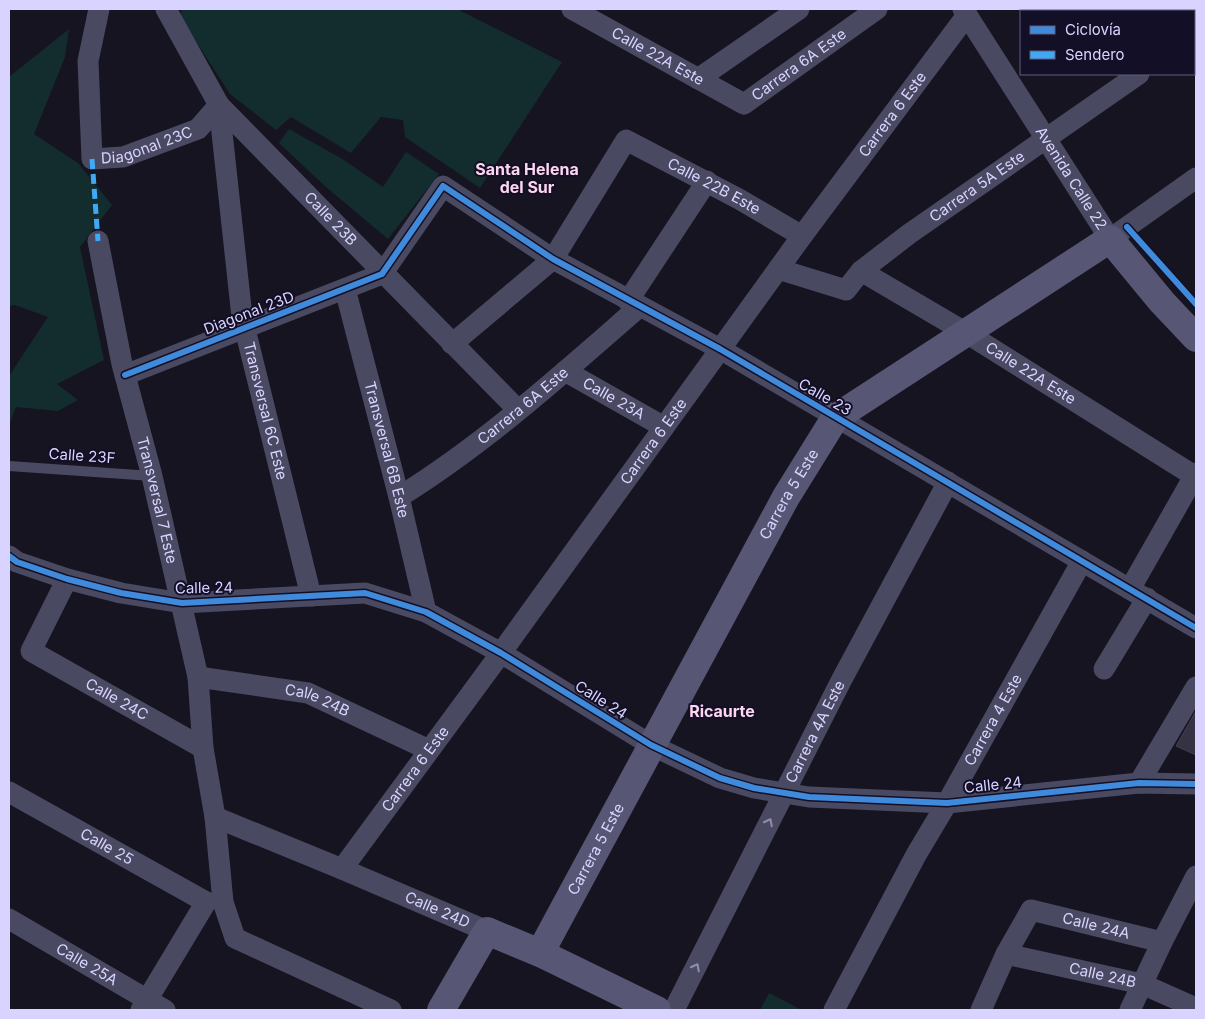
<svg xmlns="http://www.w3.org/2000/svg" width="1205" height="1019" font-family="Inter,sans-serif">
<rect width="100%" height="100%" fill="#161421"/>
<g fill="#132c2d">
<polygon points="182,9 457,9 562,62 480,188 405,137 403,120 381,117 351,153 291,117 276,130 230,94 180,17"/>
<polygon points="69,29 65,57 34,134 78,163 112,205 80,247 104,360 57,384 78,400 58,411 16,407 9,425 9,376 48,317 15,305 9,306 9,77"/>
<polygon points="289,129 344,160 383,187 406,152 439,174 388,239 326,187 279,143"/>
<polygon points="769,993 802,1010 760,1010"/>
</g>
<polygon fill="#343243" stroke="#433f54" points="1196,711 1196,755 1176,746"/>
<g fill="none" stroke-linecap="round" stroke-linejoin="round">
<polyline stroke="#4a4962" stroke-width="10" points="9,466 152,476"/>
<g stroke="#4a4962" stroke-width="21">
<path id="s1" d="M99,9L88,61L92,159L123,157L198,129L219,105"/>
<path id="s2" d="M166,9L219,105L518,410"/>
<path id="s3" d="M572,9L744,104L877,9"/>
<path id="s4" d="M963,9L1110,239L1196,178"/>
<polyline points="1099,9 1101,11"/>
<polyline points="1194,35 1196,34"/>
<polyline points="698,79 799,9"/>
<path id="s5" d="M219,105L242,317L311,596"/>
<path id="s6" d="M98,241L122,364L152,476L198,677L203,748L215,817L223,902L235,938L391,1010"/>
<path id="s7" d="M778,269L846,290L861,271L909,234L1139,74"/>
<path id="s8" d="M861,271L965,332L1196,477"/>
<path id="s9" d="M345,289L399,497L426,612"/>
<polyline points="628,301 707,181"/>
<path id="s10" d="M452,344L553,259L626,140L739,199L802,236"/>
<path id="s11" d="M565,371L664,427"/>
<polyline points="125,375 382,274 443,186 553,259 720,349 1196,628"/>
<path id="s12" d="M399,497C486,443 562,374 639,307"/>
<polyline points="9,556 17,562 67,579 121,593 182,603 365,593 426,612 501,653 651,745 720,778 754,788 809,797 947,803 1139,783 1196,784"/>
<path id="s13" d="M67,579L31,651L203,748"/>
<polyline points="1130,589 1196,473"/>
<polyline points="1104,669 1147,598"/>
<path id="s14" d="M198,677L308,693L429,750"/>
<polyline points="1139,783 1196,687"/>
<path id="s15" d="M9,792L206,902"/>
<path id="s16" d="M215,817L342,869L487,931"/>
<path id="s17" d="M342,869L501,653L802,236L967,15"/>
<path id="s18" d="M9,919L165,1010"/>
<path id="s19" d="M1006,954L1142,984L1196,1008"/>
<polyline points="141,1010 206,902"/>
<path id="s20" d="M674,1010L842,679L948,482"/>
<path id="s21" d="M834,1010L916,855L947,803L1082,561"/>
<path id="s22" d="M981,1010L1006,954L1031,910L1162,942"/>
<polyline points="1130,1010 1162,942 1196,876"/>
</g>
<g stroke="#575674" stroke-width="28">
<path id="s23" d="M540,953L786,497L835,418L1110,239L1162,302L1196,338"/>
<polyline points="441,1010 487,931 540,953 657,1010"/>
</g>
<polyline stroke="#3fa9f5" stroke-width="5" stroke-dasharray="10 5" stroke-linecap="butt" points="92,159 98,241"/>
<defs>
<g id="cycleway">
<polyline points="1127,227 1196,304"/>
<polyline points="125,375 382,274 443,186 553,259 720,349 1196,628"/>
<polyline points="9,556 17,562 67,579 121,593 182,603 365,593 426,612 501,653 651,745 720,778 754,788 809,797 947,803 1139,783 1196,784"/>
</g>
</defs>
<use href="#cycleway" stroke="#130f26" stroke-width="9"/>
<use href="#cycleway" stroke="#408adc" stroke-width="6"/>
</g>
<defs><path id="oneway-chevron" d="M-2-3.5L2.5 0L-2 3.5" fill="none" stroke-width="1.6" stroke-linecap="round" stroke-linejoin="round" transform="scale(1.25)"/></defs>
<g stroke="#928eb0">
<use href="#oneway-chevron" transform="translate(769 822) rotate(-63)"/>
<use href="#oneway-chevron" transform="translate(696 967) rotate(-63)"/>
</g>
<g text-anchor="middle" stroke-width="4" stroke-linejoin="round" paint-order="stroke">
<g font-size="15" fill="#d9d4ff" stroke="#130f26">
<text dy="5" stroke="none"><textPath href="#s3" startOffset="98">Calle 22A Este</textPath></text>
<text dy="5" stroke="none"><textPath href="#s3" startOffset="264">Carrera 6A Este</textPath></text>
<text dy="5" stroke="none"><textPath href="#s17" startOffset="934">Carrera 6 Este</textPath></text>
<text dy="5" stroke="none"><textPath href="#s1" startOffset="208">Diagonal 23C</textPath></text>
<text dy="5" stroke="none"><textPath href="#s4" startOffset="201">Avenida Calle 22</textPath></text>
<text dy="5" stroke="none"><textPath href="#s7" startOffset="239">Carrera 5A Este</textPath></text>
<text dy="5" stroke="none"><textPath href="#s10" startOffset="371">Calle 22B Este</textPath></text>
<text dy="5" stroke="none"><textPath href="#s2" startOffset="269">Calle 23B</textPath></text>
<text transform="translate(249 313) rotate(-21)" y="5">Diagonal 23D</text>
<text dy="5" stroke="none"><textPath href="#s8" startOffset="198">Calle 22A Este</textPath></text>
<text transform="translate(825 397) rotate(30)" y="5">Calle 23</text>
<text dy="5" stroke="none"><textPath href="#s11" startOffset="56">Calle 23A</textPath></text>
<text dy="5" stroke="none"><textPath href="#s12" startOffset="154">Carrera 6A Este</textPath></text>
<text dy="5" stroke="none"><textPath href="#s5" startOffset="310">Transversal 6C Este</textPath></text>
<text dy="5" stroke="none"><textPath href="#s17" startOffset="529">Carrera 6 Este</textPath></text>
<text dy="5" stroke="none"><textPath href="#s9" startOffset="166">Transversal 6B Este</textPath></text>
<text transform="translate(82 456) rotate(4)" y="5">Calle 23F</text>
<text dy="5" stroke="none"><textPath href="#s23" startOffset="522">Carrera 5 Este</textPath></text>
<text dy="5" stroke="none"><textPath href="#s6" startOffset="266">Transversal 7 Este</textPath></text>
<text transform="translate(204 588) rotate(-1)" y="5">Calle 24</text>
<text dy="5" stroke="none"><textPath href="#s13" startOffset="179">Calle 24C</textPath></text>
<text transform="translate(601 700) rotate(32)" y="5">Calle 24</text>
<text dy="5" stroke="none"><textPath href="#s14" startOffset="122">Calle 24B</textPath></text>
<text dy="5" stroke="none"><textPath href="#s21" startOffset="331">Carrera 4 Este</textPath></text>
<text dy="5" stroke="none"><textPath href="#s20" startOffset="312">Carrera 4A Este</textPath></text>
<text dy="5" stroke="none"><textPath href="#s17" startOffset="124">Carrera 6 Este</textPath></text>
<text transform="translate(993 785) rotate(-6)" y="5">Calle 24</text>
<text dy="5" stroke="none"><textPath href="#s15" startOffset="112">Calle 25</textPath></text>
<text dy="5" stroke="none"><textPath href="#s23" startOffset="118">Carrera 5 Este</textPath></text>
<text dy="5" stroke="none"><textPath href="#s16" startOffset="241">Calle 24D</textPath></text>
<text dy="5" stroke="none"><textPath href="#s22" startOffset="179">Calle 24A</textPath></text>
<text dy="5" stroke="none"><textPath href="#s18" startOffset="90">Calle 25A</textPath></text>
<text dy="5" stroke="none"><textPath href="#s19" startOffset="99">Calle 24B</textPath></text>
</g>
<g font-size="16" font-weight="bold" fill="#ffd6f0" stroke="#130f26">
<text x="527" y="175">Santa Helena<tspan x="527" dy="18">del Sur</tspan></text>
<text x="722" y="717">Ricaurte</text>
</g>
</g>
<rect width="1205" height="1019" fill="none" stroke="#d9d4ff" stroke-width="20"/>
<rect x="1020" y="10" width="175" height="65" fill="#130f26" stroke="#625e7d"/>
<rect x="1030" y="26" width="25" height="8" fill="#408adc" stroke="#625e7d"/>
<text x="1065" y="35" font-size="15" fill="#d9d4ff">Ciclovía</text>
<rect x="1030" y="51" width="25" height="8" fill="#3fa9f5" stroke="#625e7d"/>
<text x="1065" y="60" font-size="15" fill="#d9d4ff">Sendero</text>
</svg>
